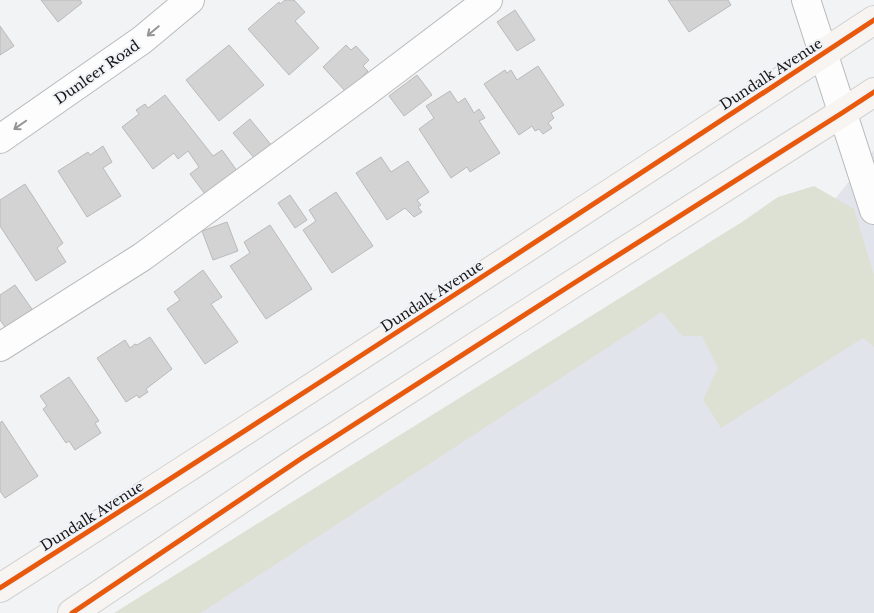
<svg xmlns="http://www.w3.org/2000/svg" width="874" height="613" font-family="'Libre Baskerville',serif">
<rect width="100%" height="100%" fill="#f1f3f5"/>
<polygon fill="#e2e4eb" points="874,150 874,613 180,613 835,199"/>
<polygon fill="#dde1d4" points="814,186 854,209 874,275 874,347 863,338 721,428 703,400 718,368 702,336 682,336 662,312 201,613 114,613 742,222 778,197"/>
<g fill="#d3d3d3" stroke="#bababb">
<polygon points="41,0 80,0 82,3 58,22"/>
<polygon points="285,0 294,0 305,12 295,21 319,48 289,75 248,29 279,2 280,4"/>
<polygon points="668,0 728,0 731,5 689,32"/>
<polygon points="515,10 535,40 517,51 497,22"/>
<polygon points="0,26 14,46 0,55"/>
<polygon points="229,45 264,85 219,121 186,80"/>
<polygon points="346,45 351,50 356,46 369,60 363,66 368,71 346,92 323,67"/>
<polygon points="538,66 564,105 551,113 554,118 548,123 552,128 543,134 539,129 535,131 532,126 519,135 484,84 505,70 507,73 511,70 517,80"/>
<polygon points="417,75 432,95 404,116 389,96"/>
<polygon points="450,91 458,103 465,98 474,113 479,109 485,118 479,121 500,153 470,172 467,167 451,178 419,129 434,118 426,106"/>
<polygon points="165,95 213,156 222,150 240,175 208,198 190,174 199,167 188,151 178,159 174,153 153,169 122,127 139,114 136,110 145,104 148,108"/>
<polygon points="250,119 272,146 255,159 233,133"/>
<polygon points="103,146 112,162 103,168 121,196 87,217 58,171 88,152 90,155"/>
<polygon points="381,157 391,172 408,161 429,192 417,200 421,205 418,207 422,212 414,217 405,208 387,220 356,173"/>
<polygon points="25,184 63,243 57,248 66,262 36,281 0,226 0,200"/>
<polygon points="336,192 373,246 332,273 303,230 316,221 309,210"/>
<polygon points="290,195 307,220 295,228 278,203"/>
<polygon points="227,222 238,251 213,260 202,231"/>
<polygon points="270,225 312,289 266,319 230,266 250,253 244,242"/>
<polygon points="203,270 222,297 211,304 238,342 205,364 167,309 180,300 174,292"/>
<polygon points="15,285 34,312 7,330 0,320 0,295"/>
<polygon points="150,337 172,369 146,389 148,392 139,398 137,395 126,402 97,358 125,340 130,348 135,344 137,345"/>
<polygon points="69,377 99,421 95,423 101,433 75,450 69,441 66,443 43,409 47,406 40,396"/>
<polygon points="2,421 38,476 5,498 0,491 0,423"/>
</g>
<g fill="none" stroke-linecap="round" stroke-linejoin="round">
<defs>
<g id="minor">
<polyline points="806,0 874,210"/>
<polyline points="0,139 142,40 190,0"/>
<polyline points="0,347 142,257 361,96 488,0"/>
</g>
<g id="major">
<path d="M0,588C293,401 584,211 874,20"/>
<polyline points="72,613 302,458 571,285 842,113 874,92"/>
</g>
</defs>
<use href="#minor" stroke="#b9babb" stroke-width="30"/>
<use href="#major" stroke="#d0d1d1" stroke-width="30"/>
<use href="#minor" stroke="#fdfdfe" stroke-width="28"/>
<use href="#major" stroke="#f7f4f2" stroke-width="28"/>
<defs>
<g id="cycleway">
<path d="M0,588C293,401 584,211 874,20"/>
<polyline points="72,613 302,458 571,285 842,113 874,92"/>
</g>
</defs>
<use href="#cycleway" stroke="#f0f2f6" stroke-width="8"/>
<use href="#cycleway" stroke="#e8590c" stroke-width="5"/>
</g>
<defs><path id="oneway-shaft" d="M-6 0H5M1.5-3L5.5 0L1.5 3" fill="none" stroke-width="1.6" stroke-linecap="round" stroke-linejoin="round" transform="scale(1.25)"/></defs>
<g stroke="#959596">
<use href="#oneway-shaft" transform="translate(153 31) rotate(140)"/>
<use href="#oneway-shaft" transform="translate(20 125) rotate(145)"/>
</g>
<g text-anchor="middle" stroke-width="4" stroke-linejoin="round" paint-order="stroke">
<g font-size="14" fill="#161618" stroke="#f0f2f6">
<text transform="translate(97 72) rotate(-35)" y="5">Dunleer Road</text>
<text transform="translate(771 74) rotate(-33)" y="5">Dundalk Avenue</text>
<text transform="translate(432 296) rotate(-33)" y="5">Dundalk Avenue</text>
<text transform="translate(92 516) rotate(-32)" y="5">Dundalk Avenue</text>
</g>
</g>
</svg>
